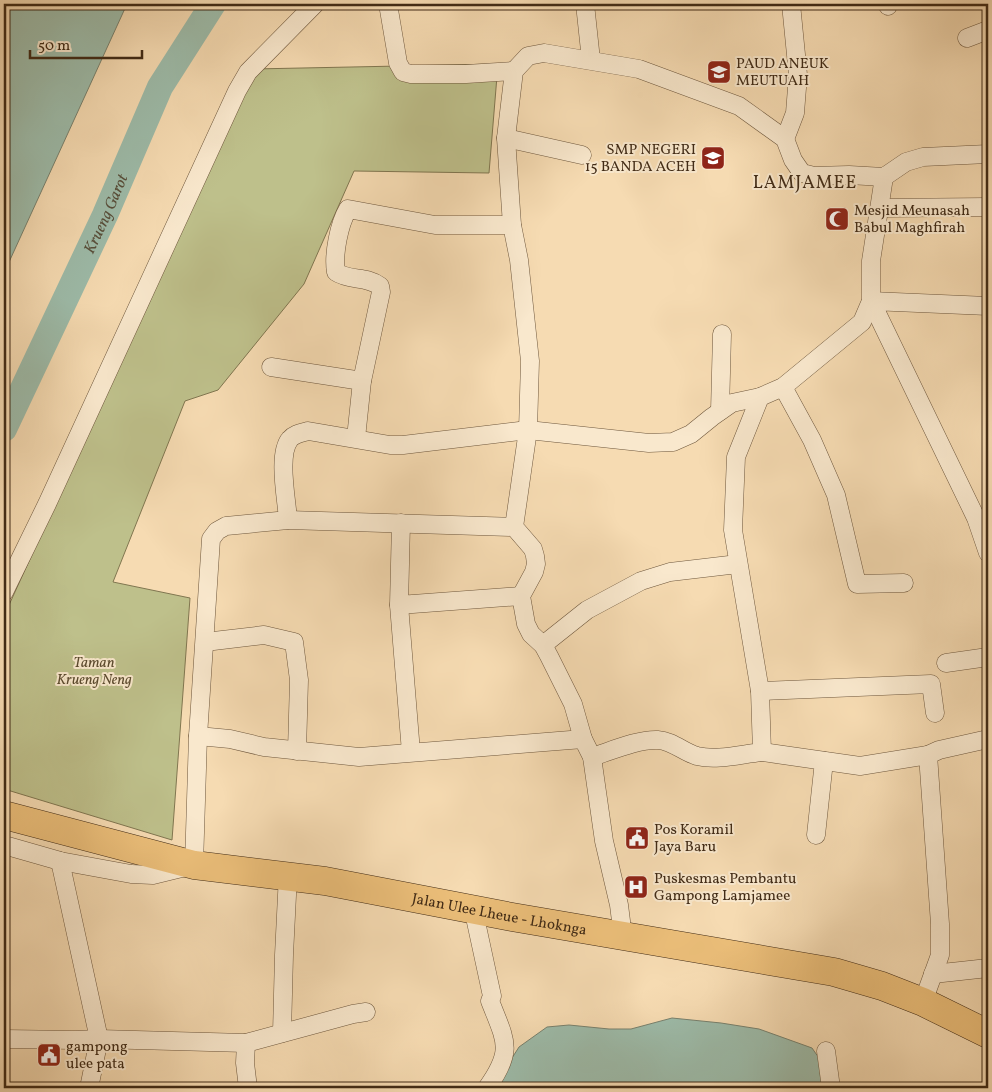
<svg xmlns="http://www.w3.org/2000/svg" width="992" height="1092" font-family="Vollkorn,serif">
<rect width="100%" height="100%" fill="#f6dbb2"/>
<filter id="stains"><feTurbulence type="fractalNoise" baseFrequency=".004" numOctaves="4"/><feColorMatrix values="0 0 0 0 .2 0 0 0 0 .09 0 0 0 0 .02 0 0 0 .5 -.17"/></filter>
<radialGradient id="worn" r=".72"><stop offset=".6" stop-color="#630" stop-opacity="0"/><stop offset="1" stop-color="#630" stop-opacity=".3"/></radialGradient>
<polygon fill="#bec08b" stroke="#807650" points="498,64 489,173 354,171 304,284 218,390 185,401 113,582 190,598 172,840 4,789 4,616 253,69"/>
<g fill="#9dbba9" stroke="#78816e">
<polygon points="4,4 127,4 4,273"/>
<polygon points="672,1018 721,1023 759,1029 812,1048 821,1061 828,1088 493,1088 519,1047 547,1027 569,1025 609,1029 631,1029"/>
</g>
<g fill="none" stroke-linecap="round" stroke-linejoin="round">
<path stroke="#9dbba9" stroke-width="26" id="s1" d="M4,429L105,215L160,87L213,4"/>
<defs>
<g id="street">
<polyline points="388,4 398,63 403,72 411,74 466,74 514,71"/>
<polyline points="585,4 591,60"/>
<polyline points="887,4 888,6"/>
<polyline points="967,38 988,30"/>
<polyline points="506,138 582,155"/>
<polyline points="785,139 795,113 798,75 791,4"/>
<polyline points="880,208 988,207"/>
<polyline points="988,306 871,301 976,518 988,553"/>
<polyline points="271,367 362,381"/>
<polyline points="783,387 812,440 836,495 857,584 904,583"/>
<polyline points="720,411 722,334"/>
<path d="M356,438L362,381L381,292L380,286C367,276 349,281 336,272C333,255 339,224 348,209L435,225H512"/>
<path d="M288,520C287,501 277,454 290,439C294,434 301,433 308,431L390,445H403L528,430L649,443L673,442L691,434L712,417L732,403L760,397L783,387L862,322L871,301V261L884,177"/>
<polyline points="401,523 399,605 521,596"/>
<polyline points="4,592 47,504 237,91 248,72 315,4"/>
<polyline points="399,605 411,752"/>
<polyline points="205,642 264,635 294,642 299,680 297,751"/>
<polyline points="543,645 587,610 641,581 670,572 738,564"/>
<polyline points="946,663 988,657"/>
<polyline points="760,691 931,684 935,713"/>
<polyline points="198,736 230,739 264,747 359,757 583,739"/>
<polyline points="762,752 860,766 928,755"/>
<path d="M592,757C611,751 638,739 658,740C673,741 683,752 697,756C717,761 741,754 762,752L760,691L733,530L736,457L760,397"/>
<polyline points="816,835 824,761"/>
<polyline points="4,845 60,861 131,874 153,875 194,865 198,736 211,539 217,531 226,526 288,520 514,527"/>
<polyline points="60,861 99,1039 89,1088"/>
<path d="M473,908L492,996L490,1001C506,1042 514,1050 487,1088"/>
<polyline points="623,937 619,905 604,841 592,757 583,739 573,704 549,656 543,645 531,634 526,624 521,596 534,572 536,564 535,556 533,549 514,527 528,430 530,361 519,260 512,225 506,138 514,71 528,56 544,53 639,69 739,106 785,139 793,160 802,173 814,176 849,175 884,177 906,162 923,157 988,154"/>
<polyline points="933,974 988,968"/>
<polyline points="923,1002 940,955 940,924 928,755 939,750 988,739"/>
<polyline points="282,1033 284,955 288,875"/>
<polyline points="4,1039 75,1040 99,1039 246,1043 353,1014 366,1012"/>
<polyline points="246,1043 245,1063 248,1088"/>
<polyline points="826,1051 831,1088"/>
</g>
<g id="highway">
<path id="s2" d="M4,815L194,865L325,881L512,917L834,972L882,986L923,1002L988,1034"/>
</g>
</defs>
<use href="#street" stroke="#6e573d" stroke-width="19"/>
<use href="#highway" stroke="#412b16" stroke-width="29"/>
<use href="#street" stroke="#f9e8cd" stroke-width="18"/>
<use href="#highway" stroke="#ebbe79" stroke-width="28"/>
</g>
<defs>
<symbol id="school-square" viewBox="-11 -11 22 22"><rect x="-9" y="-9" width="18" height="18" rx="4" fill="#8f2418" stroke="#f9e8cd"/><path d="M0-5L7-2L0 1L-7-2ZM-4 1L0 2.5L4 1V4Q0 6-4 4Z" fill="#fff"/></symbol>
<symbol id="mosque-square" viewBox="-11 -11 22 22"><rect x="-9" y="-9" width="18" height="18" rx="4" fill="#8f2418" stroke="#f9e8cd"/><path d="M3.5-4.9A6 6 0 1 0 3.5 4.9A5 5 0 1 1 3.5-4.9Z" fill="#fff"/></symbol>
<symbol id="civic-square" viewBox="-11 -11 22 22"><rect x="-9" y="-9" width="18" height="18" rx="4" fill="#8f2418" stroke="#f9e8cd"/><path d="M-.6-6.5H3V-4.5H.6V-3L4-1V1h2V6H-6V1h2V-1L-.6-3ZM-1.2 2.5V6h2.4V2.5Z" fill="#fff"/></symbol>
<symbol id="hospital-square" viewBox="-11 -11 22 22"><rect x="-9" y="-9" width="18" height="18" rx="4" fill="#8f2418" stroke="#f9e8cd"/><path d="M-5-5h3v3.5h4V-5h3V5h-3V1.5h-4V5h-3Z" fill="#fff"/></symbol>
</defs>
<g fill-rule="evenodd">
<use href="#school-square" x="705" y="58" width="28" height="28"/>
<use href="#school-square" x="699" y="144" width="28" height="28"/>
<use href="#mosque-square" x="823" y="205" width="28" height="28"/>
<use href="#civic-square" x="623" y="824" width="28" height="28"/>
<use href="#hospital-square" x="622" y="873" width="28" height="28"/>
<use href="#civic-square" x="35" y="1041" width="28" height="28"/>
</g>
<g text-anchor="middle" stroke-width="4" stroke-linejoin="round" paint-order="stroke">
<g font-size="15" fill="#412b16" stroke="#f9e8cd" text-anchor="start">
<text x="736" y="68">PAUD ANEUK<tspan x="736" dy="17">MEUTUAH</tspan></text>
<text x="696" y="154" text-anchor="end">SMP NEGERI<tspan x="696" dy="17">15 BANDA ACEH</tspan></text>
<text x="854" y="215">Mesjid Meunasah<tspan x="854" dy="17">Babul Maghfirah</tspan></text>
<text x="654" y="834">Pos Koramil<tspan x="654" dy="17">Jaya Baru</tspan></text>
<text x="654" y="883">Puskesmas Pembantu<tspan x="654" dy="17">Gampong Lamjamee</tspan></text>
<text x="66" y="1051">gampong<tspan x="66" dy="17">ulee pata</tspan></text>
</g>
<g font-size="15" font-style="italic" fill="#5a492d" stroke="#f9e8cd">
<text x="94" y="667">Taman<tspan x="94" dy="17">Krueng Neng</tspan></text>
</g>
<g font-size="15" fill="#412b16" stroke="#f9e8cd">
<text dy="5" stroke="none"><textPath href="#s2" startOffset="506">Jalan Ulee Lheue - Lhoknga</textPath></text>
</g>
<g font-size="16" font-style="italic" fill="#584f3b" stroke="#f9e8cd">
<text dy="6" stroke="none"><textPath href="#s1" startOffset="238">Krueng Garot</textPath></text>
</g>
<g font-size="18" letter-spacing="1" fill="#412b16" stroke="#f9e8cd">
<text x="805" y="188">LAMJAMEE</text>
</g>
</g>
<rect width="992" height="1092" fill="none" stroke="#f6dbb2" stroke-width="20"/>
<rect x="5" y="5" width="982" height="1082" fill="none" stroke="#412b16" stroke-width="2.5"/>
<rect x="10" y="10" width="972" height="1072" fill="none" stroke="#412b16"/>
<path d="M30 50v8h112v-8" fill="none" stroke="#412b16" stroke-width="2.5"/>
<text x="38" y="50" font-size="15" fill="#412b16" stroke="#f9e8cd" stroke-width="4" paint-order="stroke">50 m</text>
<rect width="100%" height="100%" filter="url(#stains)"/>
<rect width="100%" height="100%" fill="url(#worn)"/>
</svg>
